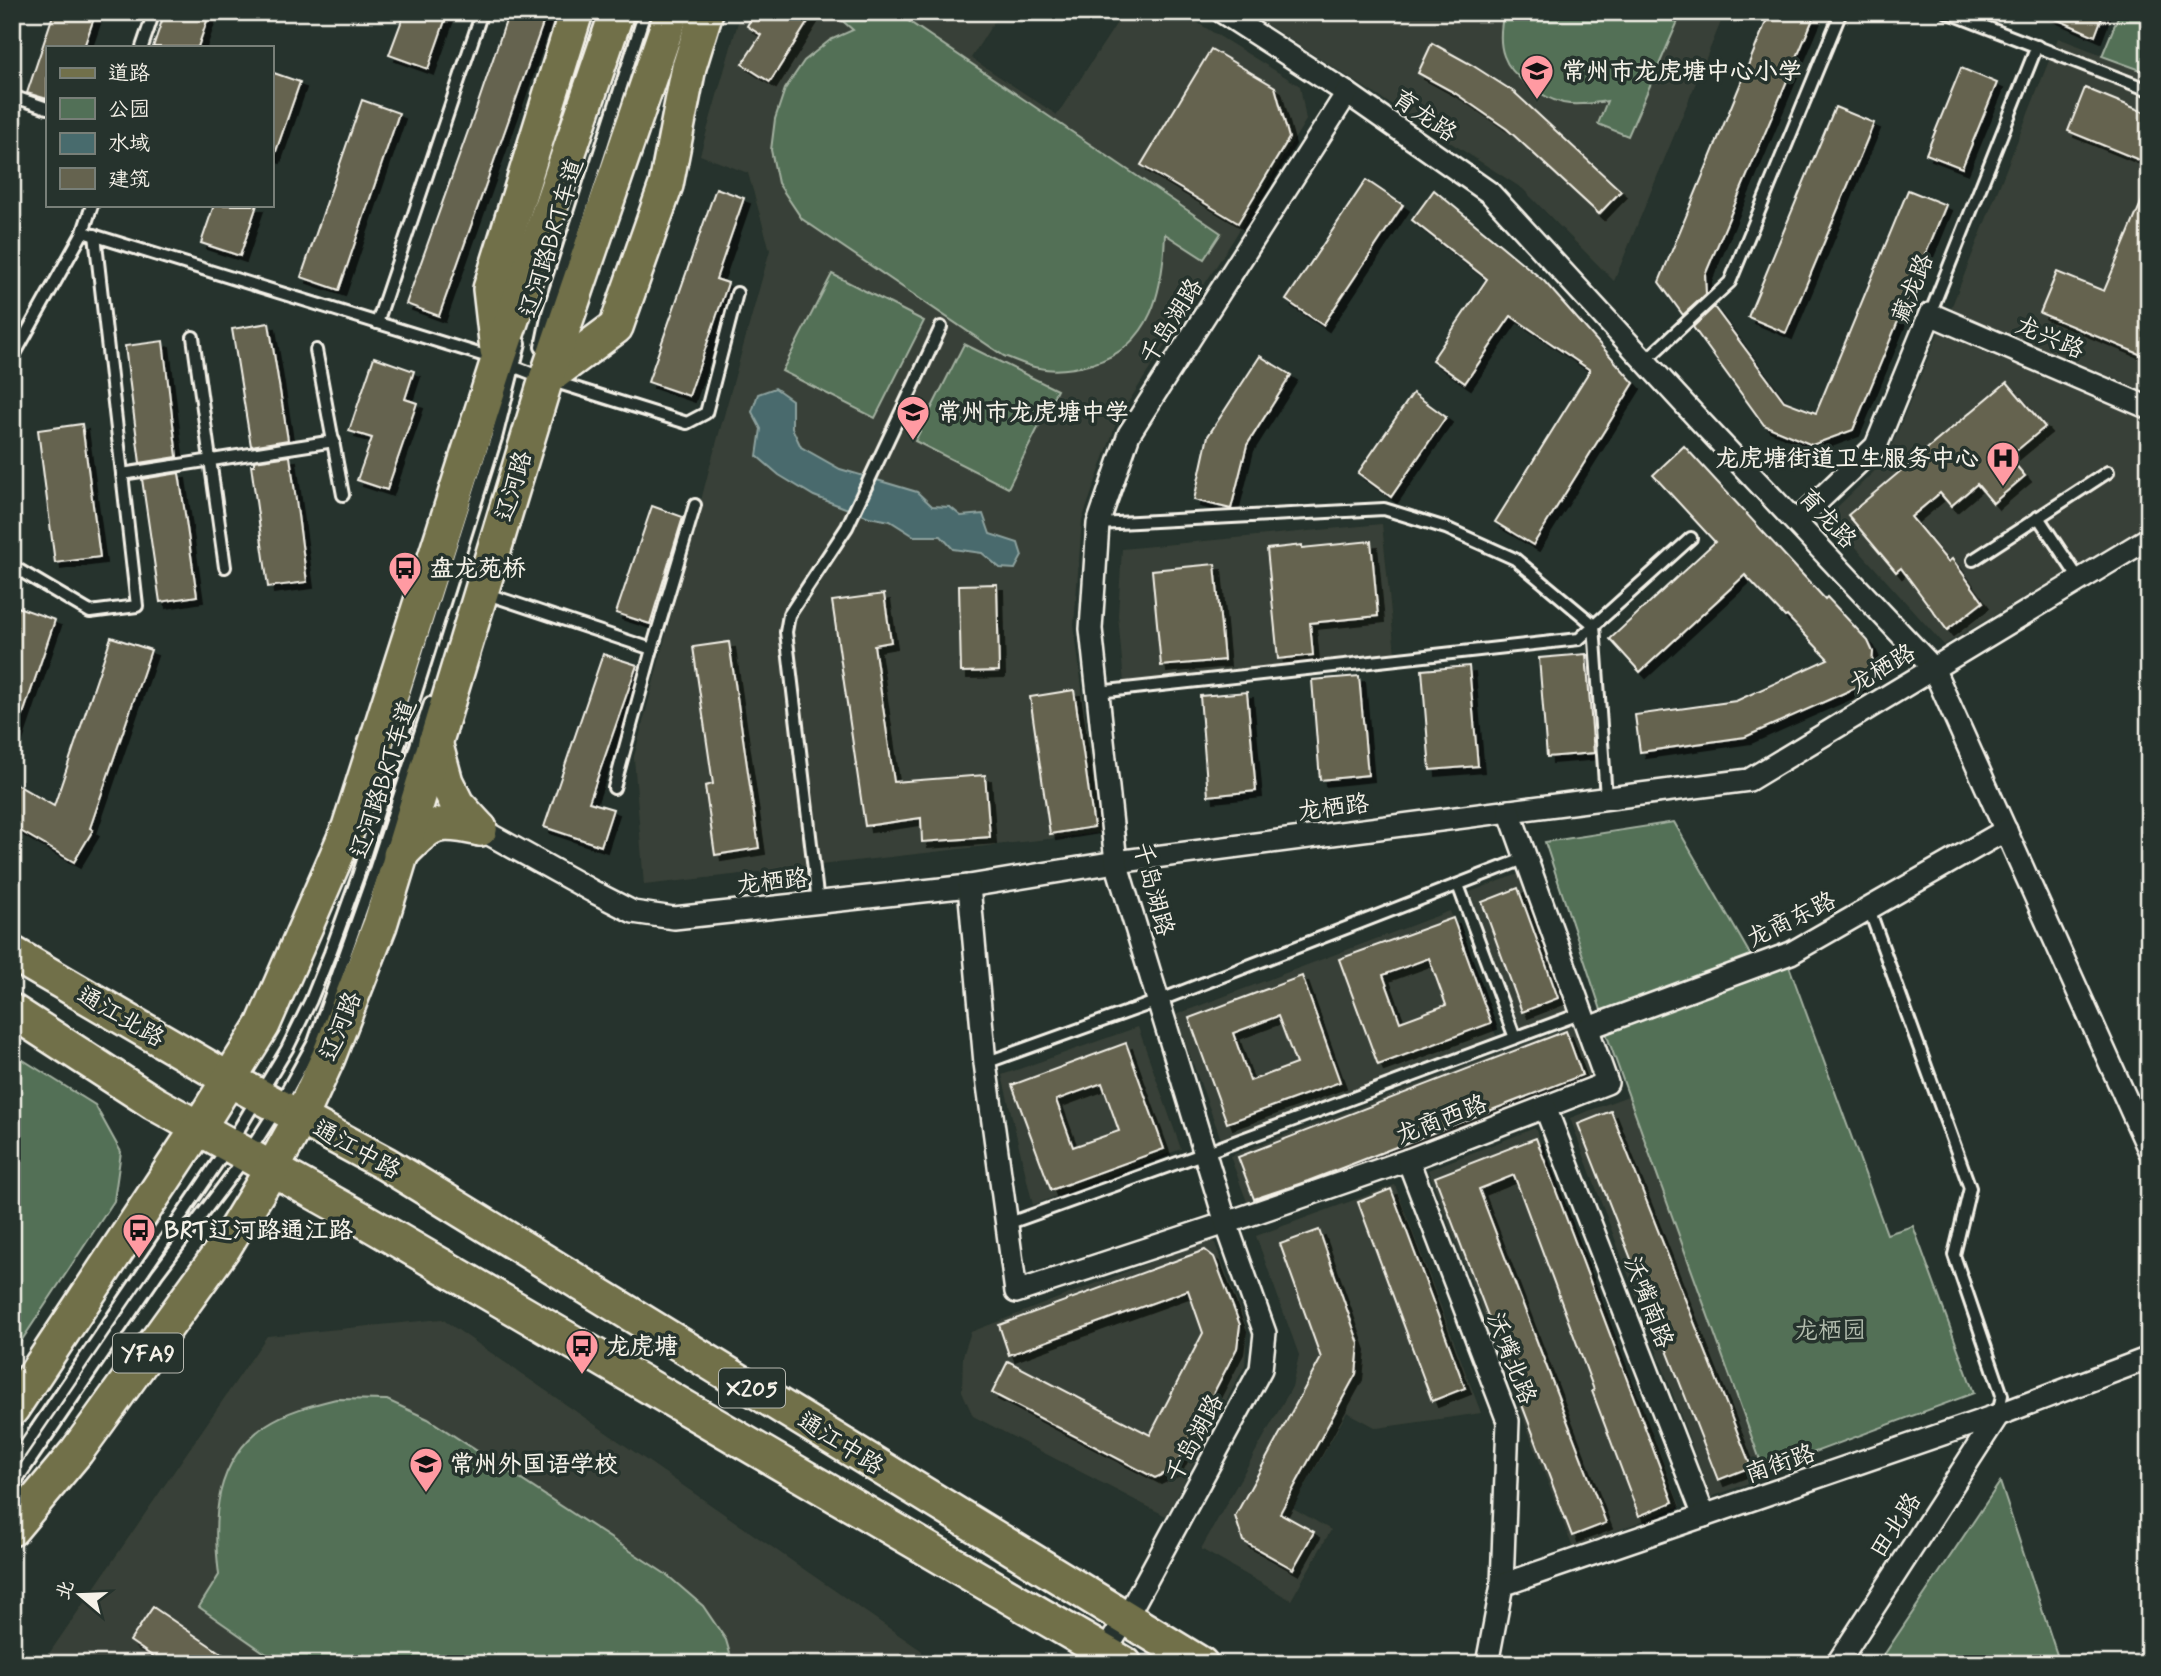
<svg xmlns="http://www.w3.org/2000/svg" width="2161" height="1676" font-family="Mynerve,'LXGW WenKai TC',sans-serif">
<defs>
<filter id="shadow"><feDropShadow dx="6" dy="6" stdDeviation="0" flood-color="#0009"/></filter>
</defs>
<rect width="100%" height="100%" fill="#26332d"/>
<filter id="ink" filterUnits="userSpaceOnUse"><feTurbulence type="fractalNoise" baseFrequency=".0143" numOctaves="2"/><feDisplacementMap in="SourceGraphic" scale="14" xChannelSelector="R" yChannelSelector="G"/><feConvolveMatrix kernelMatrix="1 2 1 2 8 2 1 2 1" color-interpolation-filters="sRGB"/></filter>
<g filter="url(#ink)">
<g fill="#394137">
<polygon points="741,12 1000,12 971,58 1057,115 1124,12 1180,12 1300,86 1306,120 1235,237 1118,418 1082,520 1074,625 1100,833 644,885 634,757 710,466 770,250 748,173 700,155"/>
<polygon points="1247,12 1725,12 1614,281 1523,189"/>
<polygon points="2058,38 2149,73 2149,397 1950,311"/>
<polygon points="1939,331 2149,422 2149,524 1944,645 1828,516 1886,460"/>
<polygon points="1382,524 1395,654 1124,683 1118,615 1122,549"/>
<polygon points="1521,873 1571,1009 1520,1028 1470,892"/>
<polygon points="1450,911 1496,1036 1221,1139 1175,1015"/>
<polygon points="1575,1025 1595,1079 1250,1210 1230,1156"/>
<polygon points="1138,1027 1181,1149 1033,1205 1002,1075"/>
<polygon points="1628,1096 1764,1471 1768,1476 1711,1497 1570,1118"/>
<polygon points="1535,1128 1680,1506 1573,1548 1428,1170"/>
<polygon points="1395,1185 1481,1413 1377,1428 1347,1412 1293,1508 1331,1530 1291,1600 1201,1549 1292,1387 1299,1355 1256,1236"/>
<polygon points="1213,1238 1247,1328 1245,1365 1166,1516 973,1416 962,1391 963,1356 971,1332"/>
<polygon points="442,1319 922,1651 923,1664 42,1664 267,1336"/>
</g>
<g fill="#527057" stroke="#a3b0a0" stroke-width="2">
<path d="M842,12H895L1221,233L1204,259L1165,234C1163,289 1153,346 1092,364C1074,369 1057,372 1039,368C1027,366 1015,360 1004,356L802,219L778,183L771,150L775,119L785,89L804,61L830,40L853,30L838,17Z"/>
<path d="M1504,12H1682L1628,136L1598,124L1607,101C1592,103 1578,106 1563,103C1543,98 1511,77 1504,56C1499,43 1501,25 1504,12Z"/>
<polygon points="2120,12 2149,12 2149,73 2102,56"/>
<polygon points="832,274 924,321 875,418 782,371"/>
<polygon points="964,344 1057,390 1008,488 915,441"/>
<polygon points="1674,822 1751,956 1602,1013 1545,842"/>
<polygon points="1789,966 1887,1234 1913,1226 1974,1393 1764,1471 1606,1033"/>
<polygon points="12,1053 95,1105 121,1152 114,1201 12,1355"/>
<path d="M336,1399L387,1400L428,1419L667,1575L703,1606L726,1640L733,1664H281L199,1607L219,1575C212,1518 214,1461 266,1425C287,1411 312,1405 336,1399Z"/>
<polygon points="2000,1482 2060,1664 1878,1664"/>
</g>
<polygon fill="#486b6d" stroke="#8da19e" stroke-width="2" points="775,388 792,400 792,428 801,447 840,469 917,492 932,506 950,507 961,516 983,514 990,534 1018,543 1022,556 1015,569 1000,568 982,553 953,549 941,536 914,536 890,521 869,517 814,496 779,475 757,456 761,429 752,412 758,394"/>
<g fill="#65634f" stroke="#f4f1e8" stroke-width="2" fill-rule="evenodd" filter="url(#shadow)">
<polygon points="54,12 96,12 84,47 47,47 47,99 27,93"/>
<polygon points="165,12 210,12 198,47 153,47"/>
<polygon points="405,12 448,12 428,69 389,55"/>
<polygon points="509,12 547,12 439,316 406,304 476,109"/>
<polygon points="755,12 814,12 770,82 742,64 761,35 747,26"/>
<polygon points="1770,12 1816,12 1705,275 1706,294 1683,315 1659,282"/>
<polygon points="2040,12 2104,12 2095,36"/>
<polygon points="1432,43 1472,65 1514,92 1621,191 1599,214 1507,129 1455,93 1418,73"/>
<polygon points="1211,49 1275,87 1289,138 1238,223 1141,165"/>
<polygon points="1961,68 1997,83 1962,168 1926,154"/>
<polygon points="271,72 300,82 274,157 271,156"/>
<polygon points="2085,88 2149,114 2149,164 2068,131"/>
<polygon points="362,100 399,113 339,290 301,277"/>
<polygon points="1835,107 1874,123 1786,333 1748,317"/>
<polygon points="1366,180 1403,205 1323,325 1286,300"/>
<polygon points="2149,184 2149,358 2040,313 2057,272 2104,291"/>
<polygon points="716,188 744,198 716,279 728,283 689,396 648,382"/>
<polygon points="1434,190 1544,281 1634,383 1533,545 1495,522 1590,370 1511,316 1465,383 1432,360 1487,279 1412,220"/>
<polygon points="1908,190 1946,205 1853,430 1812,445 1764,425 1693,327 1714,307 1784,401 1816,413"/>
<polygon points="214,205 257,205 240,256 201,243"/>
<polygon points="269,323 288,440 251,446 232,329"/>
<polygon points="163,341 177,457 140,463 125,346"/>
<polygon points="1260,356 1291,375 1247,445 1231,509 1194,500 1208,436"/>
<polygon points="374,357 414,371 405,399 417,403 387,490 357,480 372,438 349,431"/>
<polygon points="2007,382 2045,427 2009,457 2025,476 1993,503 1977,484 1951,506 1940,493 1911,517 1948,562 1952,559 1983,602 1947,630 1901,568 1896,572 1848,515"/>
<polygon points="1413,393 1446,417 1391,497 1358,473"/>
<polygon points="82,424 100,557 55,563 38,430"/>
<polygon points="1684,446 1825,599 1827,597 1868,641 1873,652 1872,664 1869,674 1863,683 1853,689 1745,737 1640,752 1635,715 1736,701 1828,659 1787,616 1785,617 1745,575 1640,672 1610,639 1715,542 1653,475"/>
<polygon points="290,456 307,582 268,587 251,465 254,465 254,461"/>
<polygon points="179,473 197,596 160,602 142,479"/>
<polygon points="652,506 683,517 650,624 616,613"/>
<polygon points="1371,541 1378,616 1310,623 1313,655 1278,659 1267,549 1302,545 1302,548"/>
<polygon points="1215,564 1224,660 1161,666 1152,570"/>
<polygon points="997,584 999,671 961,672 959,585"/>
<polygon points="884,594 891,642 874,645 894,782 985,775 990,837 922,842 921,818 865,826 832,601"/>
<polygon points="12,605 55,620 15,738 12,738"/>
<polygon points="111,637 151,650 90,828 93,830 74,862 12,826 12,782 54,806"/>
<polygon points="729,642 759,848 715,855 705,786 713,784 693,647"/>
<polygon points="603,654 637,665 589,802 613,809 601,846 544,827"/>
<polygon points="1586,654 1594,753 1547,757 1539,658"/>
<polygon points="1469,666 1478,766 1430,770 1422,670"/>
<polygon points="1359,676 1368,775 1320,780 1312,680"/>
<polygon points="1074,690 1094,827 1050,834 1030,697"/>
<polygon points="1247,692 1256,791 1208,796 1200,696"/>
<polygon points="1518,888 1558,998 1522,1012 1482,902"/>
<path d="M1453,918L1491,1023L1378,1065L1339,959ZM1429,958L1446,1005L1400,1022L1383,975Z"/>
<path d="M1302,976L1340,1082L1227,1123L1189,1018ZM1278,1016L1296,1064L1250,1081L1233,1033Z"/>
<polygon points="1566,1031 1582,1075 1308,1181 1254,1199 1238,1157"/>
<path d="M1126,1043L1164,1149L1051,1190L1012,1085ZM1102,1083L1119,1131L1073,1147L1056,1100Z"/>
<polygon points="1611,1111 1751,1467 1718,1480 1578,1124"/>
<polygon points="1536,1138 1673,1502 1639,1516 1592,1391 1594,1390 1514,1175 1479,1189 1606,1523 1572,1536 1435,1177"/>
<polygon points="1391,1189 1465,1388 1432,1401 1358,1202"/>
<polygon points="1319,1230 1359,1344 1356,1374 1280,1513 1314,1532 1293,1569 1243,1541 1235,1516 1321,1358 1280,1244"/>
<polygon points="1205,1250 1214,1257 1240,1325 1237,1348 1174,1469 1155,1478 992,1393 1008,1361 1150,1435 1203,1333 1188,1290 1009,1355 999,1325"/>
<polygon points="153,1607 237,1664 164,1664 130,1641"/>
</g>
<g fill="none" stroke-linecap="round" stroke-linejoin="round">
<defs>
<g id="lane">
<polyline points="1947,12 2149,90"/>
<polyline points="142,47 154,12"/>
<polyline points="12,96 47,108"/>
<polyline points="83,232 495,359"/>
<polyline points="1930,314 2037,46"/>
<polyline points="377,323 482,12"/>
<polyline points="193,337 225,567"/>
<polyline points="541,347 548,313 645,12"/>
<polyline points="316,350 343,495"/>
<polyline points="12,359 83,232 92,205"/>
<polyline points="1645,361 1730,282 1841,12"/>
<polyline points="510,365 546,379 687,423 706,413 737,293"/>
<polyline points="122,474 334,441"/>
<polyline points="2038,517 2079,579"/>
<polyline points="1098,524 1384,509 1446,528 1515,559 1594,625 1606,798"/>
<polyline points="1973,560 2108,472"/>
<polyline points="12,566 90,612 137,606 95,235"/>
<polyline points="484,593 652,649"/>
<polyline points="1098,692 1579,639 1691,538"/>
<polyline points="614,788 652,649 695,505"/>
<polyline points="1458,885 1515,1038"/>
<polyline points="818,903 786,632 789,615 847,527 941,327"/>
<polyline points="1869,909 1970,1188 1954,1255 2002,1395 1998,1415"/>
<polyline points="985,1063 1158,1001 1526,858"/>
<polyline points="1007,1224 1205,1153 1582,1013"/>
<polyline points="12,1465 230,1144 287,1049 311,1000 330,953 358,876 496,438 520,343"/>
<polyline points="12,1487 157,1274 247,1155 278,1107 314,1042 372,879 430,703"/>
</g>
<g id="street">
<polyline points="1222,12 1347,93 1490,193 1701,422 1933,668 2149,1150"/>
<polyline points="1796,522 1876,446 1930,314 2149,408"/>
<polyline points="480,829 592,891 633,912 674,918 969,886 1116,862 1749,780 2149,538"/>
<polyline points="969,886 985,1063 1016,1292 1226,1223 1408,1160 1607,1083 1509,811"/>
<polyline points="1588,1028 1791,953 2006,830"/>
<polyline points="1545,1107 1704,1516"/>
<polyline points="1408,1160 1508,1421 1502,1585"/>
<polyline points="1099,1662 1126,1618 1261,1369 1265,1333 1226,1223 1116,862 1091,629 1098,524 1129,434 1347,93"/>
<polyline points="1487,1664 1502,1585 1998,1415 2149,1358"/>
<polyline points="1837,1664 1998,1415"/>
</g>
<g id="primary">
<polyline points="497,350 490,289 576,12"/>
<polyline points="546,379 616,327 666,185 689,67 706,12"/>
<polyline points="435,742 446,782 457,804 480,829"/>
<path d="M400,855C432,823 434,819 480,829"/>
<polyline points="12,953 230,1080 386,1164 1201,1664"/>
<polyline points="12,1011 154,1103 360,1218 1125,1664"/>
<polyline points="12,1409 199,1127 263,1025 349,827 498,360 617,12"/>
<polyline points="12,1529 77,1451 225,1246 272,1169 300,1119 328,1058 380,925 546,379 672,12"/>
</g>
</defs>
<use href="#lane" stroke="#f4f1e8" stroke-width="16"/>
<use href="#street" stroke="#f4f1e8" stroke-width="26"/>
<use href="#primary" stroke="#f4f1e8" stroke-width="38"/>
<use href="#lane" stroke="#26332d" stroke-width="10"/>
<use href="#street" stroke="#26332d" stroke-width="21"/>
<use href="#primary" stroke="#71704a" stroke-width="33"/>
</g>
</g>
<defs>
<symbol id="school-pin" viewBox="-11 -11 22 30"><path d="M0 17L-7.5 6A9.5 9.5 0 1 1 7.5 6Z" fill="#ff9aa2" stroke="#26332d"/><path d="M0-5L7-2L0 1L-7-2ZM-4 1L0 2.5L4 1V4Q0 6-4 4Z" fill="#111"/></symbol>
<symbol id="hospital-pin" viewBox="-11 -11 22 30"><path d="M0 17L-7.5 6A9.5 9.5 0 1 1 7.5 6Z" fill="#ff9aa2" stroke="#26332d"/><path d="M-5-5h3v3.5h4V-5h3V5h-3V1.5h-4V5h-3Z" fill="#111"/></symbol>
<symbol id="bus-pin" viewBox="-11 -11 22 30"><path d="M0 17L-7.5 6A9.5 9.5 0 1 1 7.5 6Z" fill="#ff9aa2" stroke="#26332d"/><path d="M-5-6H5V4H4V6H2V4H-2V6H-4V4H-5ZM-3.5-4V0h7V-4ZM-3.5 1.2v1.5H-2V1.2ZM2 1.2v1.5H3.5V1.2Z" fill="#111"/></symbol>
</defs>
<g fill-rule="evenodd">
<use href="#school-pin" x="1518" y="52" width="38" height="52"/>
<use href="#school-pin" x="894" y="393" width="38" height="52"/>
<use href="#hospital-pin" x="1984" y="439" width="38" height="52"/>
<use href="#bus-pin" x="386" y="549" width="38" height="52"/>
<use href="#bus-pin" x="120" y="1211" width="38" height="52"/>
<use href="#bus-pin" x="563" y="1327" width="38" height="52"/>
<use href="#school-pin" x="407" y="1445" width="38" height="52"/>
</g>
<g text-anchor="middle" stroke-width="7" stroke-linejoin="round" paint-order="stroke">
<g fill="#26332d" stroke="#b6b8b0" stroke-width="2">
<rect x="113" y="1333.5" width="70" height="39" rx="5"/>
<rect x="719" y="1368.5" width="66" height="39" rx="5"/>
</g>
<g font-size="23" font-weight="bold" fill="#f4f1e8">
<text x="148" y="1361">YFA9</text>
<text x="752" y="1396">X205</text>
</g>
<g font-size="24" font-weight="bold" fill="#f4f1e8" stroke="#26332d" text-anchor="start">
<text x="1562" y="79">常州市龙虎塘中心小学</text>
<text x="937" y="420">常州市龙虎塘中学</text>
<text x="1979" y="466" text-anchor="end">龙虎塘街道卫生服务中心</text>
<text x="430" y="576">盘龙苑桥</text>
<text x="164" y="1238">BRT辽河路通江路</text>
<text x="606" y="1354">龙虎塘</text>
<text x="450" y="1472">常州外国语学校</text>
</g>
<g font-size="24" fill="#f4f1e8" stroke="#26332d">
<text transform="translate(1425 115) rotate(35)" y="8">育龙路</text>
<text transform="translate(551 238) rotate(-73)" y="8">辽河路BRT车道</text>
<text transform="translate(1912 288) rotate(-68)" y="8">藏龙路</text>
<text transform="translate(1171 321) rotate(-58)" y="8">千岛湖路</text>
<text transform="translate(2050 337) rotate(23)" y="8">龙兴路</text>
<text transform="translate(513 486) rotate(-73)" y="8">辽河路</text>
<text transform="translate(1828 518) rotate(47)" y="8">育龙路</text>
<text transform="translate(1882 668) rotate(-31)" y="8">龙栖路</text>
<text transform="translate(383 779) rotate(-72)" y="8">辽河路BRT车道</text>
<text transform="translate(1333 807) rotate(-7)" y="8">龙栖路</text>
<text transform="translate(772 881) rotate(-6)" y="8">龙栖路</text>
<text transform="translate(1154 889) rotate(75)" y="8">千岛湖路</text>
<text transform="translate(1791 919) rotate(-26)" y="8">龙商东路</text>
<text transform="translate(121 1016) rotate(30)" y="8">通江北路</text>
<text transform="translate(340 1026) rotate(-68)" y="8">辽河路</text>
<text transform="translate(1441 1119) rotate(-21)" y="8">龙商西路</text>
<text transform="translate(357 1149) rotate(29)" y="8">通江中路</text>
<text transform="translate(1649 1302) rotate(69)" y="8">沃嘴南路</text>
<text transform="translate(1512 1358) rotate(69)" y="8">沃嘴北路</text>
<text transform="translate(1194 1438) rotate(-62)" y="8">千岛湖路</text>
<text transform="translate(841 1443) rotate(32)" y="8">通江中路</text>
<text transform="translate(1780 1463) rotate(-19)" y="8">南街路</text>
<text transform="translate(1895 1525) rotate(-57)" y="8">田北路</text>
</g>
<g font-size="24" fill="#b3bdae" stroke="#26332d">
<text x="1830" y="1338">龙栖园</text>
</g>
</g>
<rect width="2161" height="1676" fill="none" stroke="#26332d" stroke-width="42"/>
<rect x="21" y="21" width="2119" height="1634" fill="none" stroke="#f4f1e8" stroke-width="2.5" filter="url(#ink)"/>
<rect x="46" y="46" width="228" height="161" fill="#26332d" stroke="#787f78" stroke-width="2"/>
<rect x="60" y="68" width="35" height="10" fill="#71704a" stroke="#787f78" stroke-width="2"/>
<text x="108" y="80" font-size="21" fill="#f4f1e8">道路</text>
<rect x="60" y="98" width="35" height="21" fill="#527057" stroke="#787f78" stroke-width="2"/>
<text x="108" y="116" font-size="21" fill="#f4f1e8">公园</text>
<rect x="60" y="133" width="35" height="21" fill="#486b6d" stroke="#787f78" stroke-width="2"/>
<text x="108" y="150" font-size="21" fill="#f4f1e8">水域</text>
<rect x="60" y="168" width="35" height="21" fill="#65634f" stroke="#787f78" stroke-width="2"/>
<text x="108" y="186" font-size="21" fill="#f4f1e8">建筑</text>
<g transform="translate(80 1595) rotate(289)" stroke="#26332d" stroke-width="5" paint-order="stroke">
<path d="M0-5L12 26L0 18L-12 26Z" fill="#f4f1e8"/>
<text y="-10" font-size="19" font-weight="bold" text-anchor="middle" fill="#f4f1e8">北</text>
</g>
</svg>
